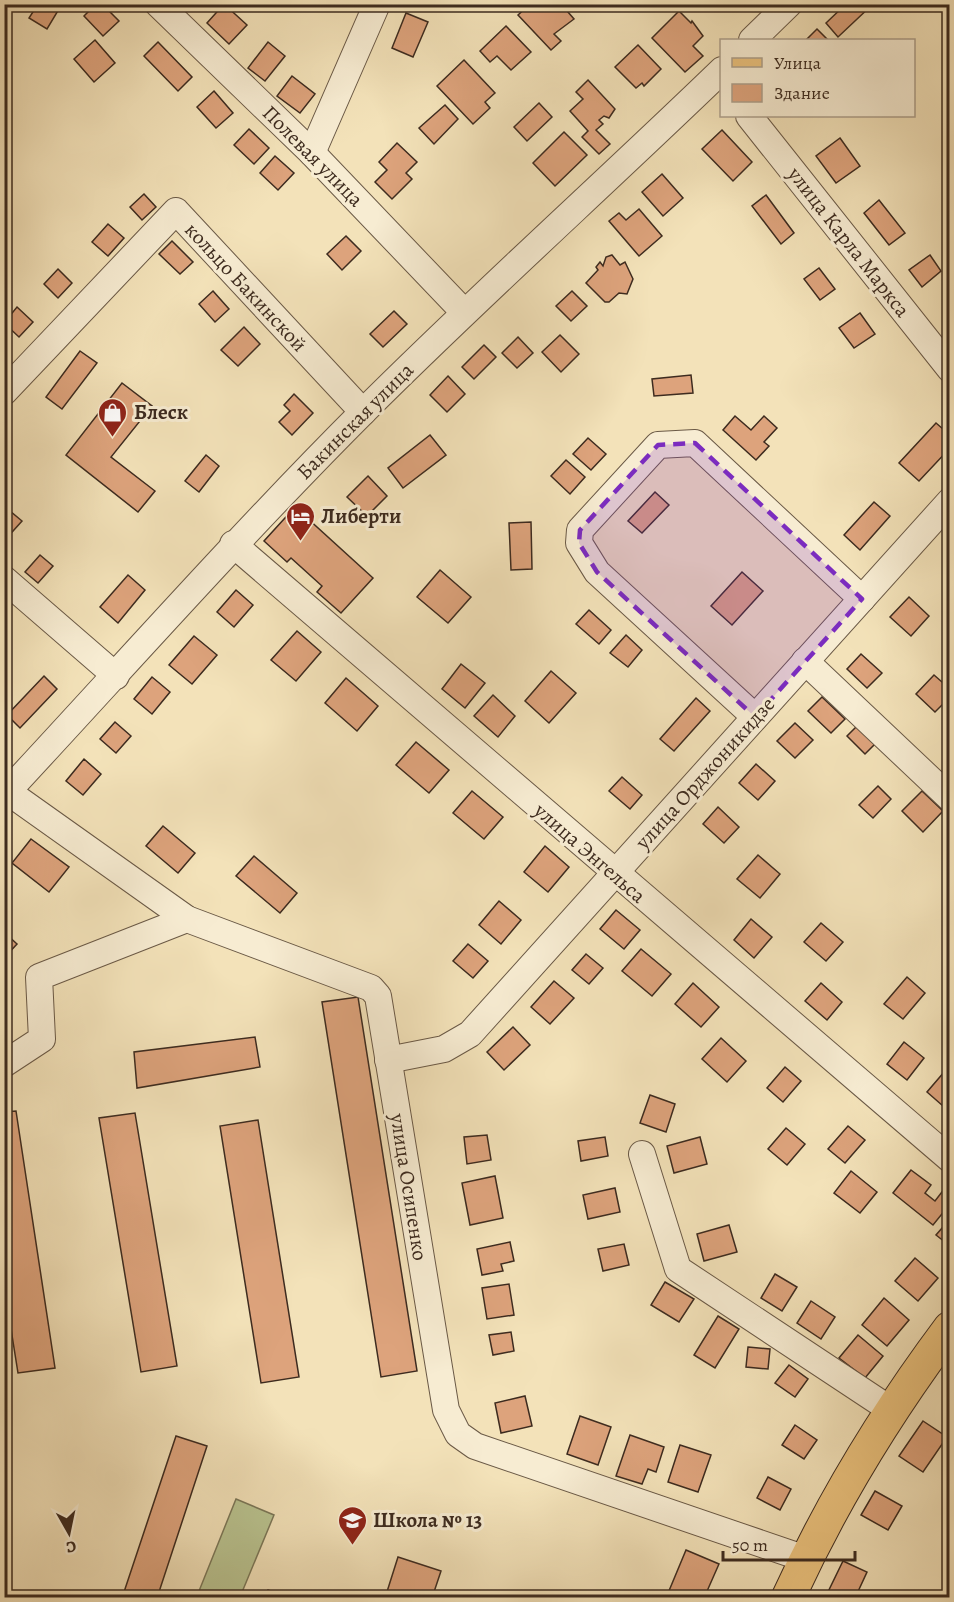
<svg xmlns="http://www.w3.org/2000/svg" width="954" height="1602" font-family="Alegreya,serif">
<rect width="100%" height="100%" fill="#f3e2b9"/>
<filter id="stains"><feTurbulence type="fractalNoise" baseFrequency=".00333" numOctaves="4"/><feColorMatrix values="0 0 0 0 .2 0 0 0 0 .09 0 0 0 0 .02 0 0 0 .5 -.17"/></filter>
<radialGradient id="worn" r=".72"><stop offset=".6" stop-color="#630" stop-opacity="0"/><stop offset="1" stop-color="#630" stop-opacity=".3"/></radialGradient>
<polygon fill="#b9c390" stroke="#7b7758" stroke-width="1.5" points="236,1499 274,1515 240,1597 215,1597 199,1591"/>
<g fill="#dda37c" stroke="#3d2b1f" stroke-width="1.5">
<polygon points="38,4 62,4 47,29 29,18"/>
<polygon points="96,4 102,4 119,21 103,36 84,16"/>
<polygon points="224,4 247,25 229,44 207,23"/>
<polygon points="530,4 561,4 574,19 554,34 561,41 551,50 518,15"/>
<polygon points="846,4 873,4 838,37 826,23"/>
<polygon points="679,11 691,23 692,21 703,36 693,46 703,56 685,72 652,38"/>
<polygon points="406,13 428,22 413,57 392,48"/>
<polygon points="506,26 531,52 511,70 497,56 490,62 480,51"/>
<polygon points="817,29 828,40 806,40"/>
<polygon points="95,40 115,63 94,82 74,59"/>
<polygon points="158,42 192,77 178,91 144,56"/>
<polygon points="268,42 285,56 265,81 248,68"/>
<polygon points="638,45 661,69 644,86 642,83 636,88 615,67"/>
<polygon points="464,60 495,93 485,102 490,108 473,124 437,86"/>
<polygon points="292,76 315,94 300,113 277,96"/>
<polygon points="588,80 615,109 609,118 604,116 599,120 603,124 596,130 610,144 599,154 582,137 588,131 570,111 583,99 576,92"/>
<polygon points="214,91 233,113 216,128 197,107"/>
<polygon points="539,103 552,117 527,141 514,127"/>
<polygon points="445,105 458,119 434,144 419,128"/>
<polygon points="249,129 269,148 254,164 234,145"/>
<polygon points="722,130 752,162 733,181 702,149"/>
<polygon points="564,132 587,155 555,186 533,163"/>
<polygon points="840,138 860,166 836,183 816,156"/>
<polygon points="397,143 417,162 406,173 412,179 392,199 375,182 387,170 379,162"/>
<polygon points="275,156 294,173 278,190 260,173"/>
<polygon points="662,174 683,198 663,216 642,192"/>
<polygon points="144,194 156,207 142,220 130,207"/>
<polygon points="766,195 794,233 781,244 752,206"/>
<polygon points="879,200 905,233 889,245 864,213"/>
<polygon points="639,209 662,236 639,256 609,221 619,213 626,220"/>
<polygon points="108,224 124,238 108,256 92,242"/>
<polygon points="346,236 361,251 342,270 327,254"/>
<polygon points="172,241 193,262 180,274 159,254"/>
<polygon points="612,255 620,265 625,262 633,279 627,294 619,293 609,302 605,302 586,283 598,270 596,267 600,262 603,266 606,257"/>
<polygon points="930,255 941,271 922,287 909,270"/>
<polygon points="819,268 835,289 820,300 804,279"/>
<polygon points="58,269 72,283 58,298 44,284"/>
<polygon points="213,291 229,309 215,322 199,304"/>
<polygon points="572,291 587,306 571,321 556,306"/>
<polygon points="17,307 33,322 19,337 4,323"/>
<polygon points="394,311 407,324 383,347 370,334"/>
<polygon points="860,313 875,334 854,348 839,328"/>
<polygon points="244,327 260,344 238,366 221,350"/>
<polygon points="560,335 579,354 561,372 542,352"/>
<polygon points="518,337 533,353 517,368 502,353"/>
<polygon points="484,345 496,357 474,379 462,367"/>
<polygon points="80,351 97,363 62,409 46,397"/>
<polygon points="691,375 693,393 654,396 652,379"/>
<polygon points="448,376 465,394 447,412 430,395"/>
<polygon points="122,383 152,406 111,457 155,491 138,512 66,455"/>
<polygon points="294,394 313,413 292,435 279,422 290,411 284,405"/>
<polygon points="735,416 751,430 764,416 777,428 764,442 769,446 756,460 723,430"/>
<polygon points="936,423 950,435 950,448 919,481 899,463"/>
<polygon points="430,435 446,455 403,488 388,468"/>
<polygon points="588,438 606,454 591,470 573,454"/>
<polygon points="206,455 219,466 199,492 185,481"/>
<polygon points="566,460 585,477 570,494 551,476"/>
<polygon points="368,476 387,496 367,516 347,497"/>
<polygon points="655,492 669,505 642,533 628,521"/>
<polygon points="874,502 890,516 860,550 844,535"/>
<polygon points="4,506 22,521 4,541"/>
<polygon points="295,507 373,578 341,613 317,592 322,586 291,558 287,562 264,541"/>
<polygon points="531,522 532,569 511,570 509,523"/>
<polygon points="40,555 53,566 38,583 25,572"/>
<polygon points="440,570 471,597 448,623 417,597"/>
<polygon points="742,572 763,591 732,625 711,606"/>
<polygon points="128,575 145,590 118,623 100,607"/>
<polygon points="236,590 253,605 234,627 217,612"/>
<polygon points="909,597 929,616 911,636 890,617"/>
<polygon points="589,610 611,630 599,644 576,624"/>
<polygon points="297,631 321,652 296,681 271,660"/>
<polygon points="626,635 642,650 628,667 610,653"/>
<polygon points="194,636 217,655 192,684 169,665"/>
<polygon points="861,654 882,673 867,688 847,669"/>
<polygon points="461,664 485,683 465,708 442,689"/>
<polygon points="551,671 576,693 549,723 525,701"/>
<polygon points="934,675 950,689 950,697 935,712 916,694"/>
<polygon points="44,676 57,689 20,728 7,715"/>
<polygon points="152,677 170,692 152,714 134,699"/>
<polygon points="346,678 378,706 357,731 325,703"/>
<polygon points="493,695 515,716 498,737 474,716"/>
<polygon points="822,697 845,719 831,733 808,711"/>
<polygon points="696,698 710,711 674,751 660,739"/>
<polygon points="115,722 131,736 116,753 100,739"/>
<polygon points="795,723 813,740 795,758 777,741"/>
<polygon points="859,724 877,742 865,754 847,736"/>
<polygon points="416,742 449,770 429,793 396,765"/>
<polygon points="84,759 101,774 83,795 66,781"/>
<polygon points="756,764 775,781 758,800 739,783"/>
<polygon points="622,777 642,795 630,809 609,791"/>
<polygon points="878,786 891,799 873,818 859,805"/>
<polygon points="472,791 503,817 484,839 453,813"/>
<polygon points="922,791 943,811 923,832 902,811"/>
<polygon points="718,807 739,827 724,843 703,824"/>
<polygon points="163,826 195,853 178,873 146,846"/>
<polygon points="31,839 69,867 49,892 12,863"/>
<polygon points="545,846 569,867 548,892 524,872"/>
<polygon points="758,855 780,874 760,898 737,879"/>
<polygon points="254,856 297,893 280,913 236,876"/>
<polygon points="499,901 521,920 501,944 479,925"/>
<polygon points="616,910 640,930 624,949 600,929"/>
<polygon points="751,919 772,937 754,958 734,940"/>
<polygon points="821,923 843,942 826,961 804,942"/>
<polygon points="4,932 17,944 4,958"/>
<polygon points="468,944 488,961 473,978 453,961"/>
<polygon points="641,949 671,974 652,996 622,971"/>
<polygon points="586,954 603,968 589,984 572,970"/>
<polygon points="907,977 925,993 903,1019 884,1004"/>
<polygon points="554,981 574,998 550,1024 531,1007"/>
<polygon points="693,983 719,1007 701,1027 675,1004"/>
<polygon points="821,983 842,1002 827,1020 805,1001"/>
<polygon points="358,997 417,1371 381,1377 322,1002"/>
<polygon points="513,1027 530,1045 504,1070 487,1052"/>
<polygon points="255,1037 260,1067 137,1088 134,1052"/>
<polygon points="721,1038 746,1061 727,1082 702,1059"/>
<polygon points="904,1042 924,1058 907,1080 887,1064"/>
<polygon points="785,1067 801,1081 783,1102 767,1088"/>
<polygon points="945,1071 950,1074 950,1098 943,1106 927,1092"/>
<polygon points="650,1095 675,1104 666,1132 640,1123"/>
<polygon points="16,1111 55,1368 18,1373 4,1285 4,1112"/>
<polygon points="135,1113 177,1366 141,1372 99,1118"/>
<polygon points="258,1120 299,1377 261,1383 220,1126"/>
<polygon points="848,1126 865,1140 845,1163 828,1149"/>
<polygon points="786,1128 805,1144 787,1165 768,1149"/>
<polygon points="487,1135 491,1160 467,1164 464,1137"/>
<polygon points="605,1137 608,1156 581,1161 578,1141"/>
<polygon points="700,1137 707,1164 674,1173 667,1146"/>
<polygon points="911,1170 931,1185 925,1193 935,1201 945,1188 950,1191 950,1204 933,1225 893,1193"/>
<polygon points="851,1171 877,1192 860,1213 834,1193"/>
<polygon points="495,1176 503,1218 470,1225 462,1183"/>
<polygon points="615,1188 620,1212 588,1219 583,1195"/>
<polygon points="950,1219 950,1246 936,1235"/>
<polygon points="729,1225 737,1252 704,1261 697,1234"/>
<polygon points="510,1242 514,1261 501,1264 503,1271 482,1275 477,1249"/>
<polygon points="624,1244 629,1265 603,1271 598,1249"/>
<polygon points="915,1258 938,1278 918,1301 895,1281"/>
<polygon points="775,1274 797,1287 782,1311 761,1298"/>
<polygon points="665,1282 694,1299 679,1322 651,1305"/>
<polygon points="509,1284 514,1315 487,1319 482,1288"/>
<polygon points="884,1298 909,1320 887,1346 862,1325"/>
<polygon points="811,1301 835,1317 821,1339 797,1323"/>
<polygon points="718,1316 739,1329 715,1368 694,1355"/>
<polygon points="511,1332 514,1351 493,1355 489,1335"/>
<polygon points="858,1335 883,1356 865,1378 839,1358"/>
<polygon points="748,1347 770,1349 768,1369 746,1367"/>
<polygon points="789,1365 808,1379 795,1397 775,1383"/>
<polygon points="525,1396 532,1426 501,1433 495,1403"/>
<polygon points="580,1416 611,1427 598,1465 567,1454"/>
<polygon points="923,1421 947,1437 923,1472 899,1456"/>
<polygon points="795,1425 817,1440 804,1459 782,1445"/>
<polygon points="630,1435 664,1447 656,1472 648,1469 642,1484 616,1476"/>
<polygon points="176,1436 207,1446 157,1598 122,1598"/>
<polygon points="680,1445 711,1455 698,1492 668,1482"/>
<polygon points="768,1477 791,1489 780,1510 757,1498"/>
<polygon points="875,1491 902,1506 888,1530 861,1515"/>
<polygon points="686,1550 719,1564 704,1598 666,1598"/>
<polygon points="398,1557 441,1571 432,1598 385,1598"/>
<polygon points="843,1561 867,1572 855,1598 829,1598 826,1596"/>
<polygon points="268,1590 292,1598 265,1598"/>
</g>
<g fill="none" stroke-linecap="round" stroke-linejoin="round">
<defs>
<g id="minor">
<polyline points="158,4 312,153 464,312"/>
<polyline points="752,40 789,4"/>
<polyline points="749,116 950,369"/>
<polyline points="312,153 377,4"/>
<polyline points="4,392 176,211 363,412"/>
<polyline points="233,544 950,1159"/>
<polyline points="4,579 116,676"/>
<polyline points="805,661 950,798"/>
<polyline points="755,717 597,572 579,543 580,530 658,445 695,443 862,599"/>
<polyline points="4,789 187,919 371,988 378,996 446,1410 458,1434 475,1446 806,1559"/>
<path d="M8,791C126,664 241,534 364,411C480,295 603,185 722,70"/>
<polyline points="388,1060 444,1049 470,1034 950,501"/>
<polyline points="4,1064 42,1039 39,977 187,919"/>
<polyline points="642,1154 678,1269 891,1410"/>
</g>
<path id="major" d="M788,1598C832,1502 887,1412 950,1328"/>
</defs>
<use href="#minor" stroke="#6a5946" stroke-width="28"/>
<use href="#major" stroke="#3d2b1f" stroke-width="35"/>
<use href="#minor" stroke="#f7ecd2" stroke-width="26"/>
<use href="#major" stroke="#eac17c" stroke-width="33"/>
</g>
<path fill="#7b2cbf" fill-opacity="0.2" stroke="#7b2cbf" stroke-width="4.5" stroke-dasharray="12 8" stroke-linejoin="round" d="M695,443L862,599L755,717L597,572L579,543L580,530L658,445Z"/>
<defs>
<symbol id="shop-pin" viewBox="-11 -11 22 30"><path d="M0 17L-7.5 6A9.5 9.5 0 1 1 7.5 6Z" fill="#8f2418" stroke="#f7ecd2"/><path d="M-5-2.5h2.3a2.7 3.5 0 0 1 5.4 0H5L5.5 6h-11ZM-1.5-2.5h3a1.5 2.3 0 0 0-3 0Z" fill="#fff"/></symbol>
<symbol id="hotel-pin" viewBox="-11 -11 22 30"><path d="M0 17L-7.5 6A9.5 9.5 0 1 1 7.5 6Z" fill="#8f2418" stroke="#f7ecd2"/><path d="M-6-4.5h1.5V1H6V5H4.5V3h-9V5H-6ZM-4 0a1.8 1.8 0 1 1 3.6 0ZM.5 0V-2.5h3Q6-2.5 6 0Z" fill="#fff"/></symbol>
<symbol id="school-pin" viewBox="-11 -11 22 30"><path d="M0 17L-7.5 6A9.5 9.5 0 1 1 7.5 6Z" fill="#8f2418" stroke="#f7ecd2"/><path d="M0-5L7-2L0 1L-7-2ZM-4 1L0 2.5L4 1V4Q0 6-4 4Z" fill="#fff"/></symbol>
</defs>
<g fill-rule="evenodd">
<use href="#shop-pin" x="96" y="396" width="33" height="45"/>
<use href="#hotel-pin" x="284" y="500" width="33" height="45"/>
<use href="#school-pin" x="336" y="1504" width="33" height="45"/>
</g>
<g text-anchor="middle" stroke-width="6" stroke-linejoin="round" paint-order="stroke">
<g font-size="21" fill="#3d2b1f" stroke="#f7ecd2">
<text transform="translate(313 156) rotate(45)" y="7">Полевая улица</text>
<text transform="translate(849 242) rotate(52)" y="7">улица Карла Маркса</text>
<text transform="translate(246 287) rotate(47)" y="7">кольцо Бакинской</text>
<text transform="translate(355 421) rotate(-45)" y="7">Бакинская улица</text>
<text transform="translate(705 773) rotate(-48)" y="7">улица Орджоникидзе</text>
<text transform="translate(590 853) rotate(41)" y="7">улица Энгельса</text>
<text transform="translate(409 1187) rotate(81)" y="7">улица Осипенко</text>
</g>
<g font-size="21" font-weight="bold" fill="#3d2b1f" stroke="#f7ecd2" text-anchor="start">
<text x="134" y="419">Блеск</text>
<text x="321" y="523">Либерти</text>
<text x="373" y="1527">Школа № 13</text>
</g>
</g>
<rect width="954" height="1602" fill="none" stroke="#f3e2b9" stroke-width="24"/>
<rect x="6" y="6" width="942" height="1590" fill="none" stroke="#3d2b1f" stroke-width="3"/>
<rect x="12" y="12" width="930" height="1578" fill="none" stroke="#3d2b1f" stroke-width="1.5"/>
<rect x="720" y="39" width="195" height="78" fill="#f7ecd2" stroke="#ad9f8a" stroke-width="1.5"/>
<rect x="732" y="58" width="30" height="9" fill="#eac17c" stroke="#ad9f8a" stroke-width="1.5"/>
<text x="774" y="69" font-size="18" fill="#3d2b1f">Улица</text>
<rect x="732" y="84" width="30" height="18" fill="#dda37c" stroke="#ad9f8a" stroke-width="1.5"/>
<text x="774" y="99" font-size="18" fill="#3d2b1f">Здание</text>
<g transform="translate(69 1533) rotate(171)" stroke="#f7ecd2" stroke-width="4.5" paint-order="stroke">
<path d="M0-4.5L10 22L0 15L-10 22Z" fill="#3d2b1f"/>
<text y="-9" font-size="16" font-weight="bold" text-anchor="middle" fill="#3d2b1f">С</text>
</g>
<path d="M723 1551v9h132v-9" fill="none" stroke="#3d2b1f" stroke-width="3"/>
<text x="732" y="1551" font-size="18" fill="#3d2b1f" stroke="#f7ecd2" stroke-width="4.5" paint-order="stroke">50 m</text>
<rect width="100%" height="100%" filter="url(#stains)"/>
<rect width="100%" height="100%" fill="url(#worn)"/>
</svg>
